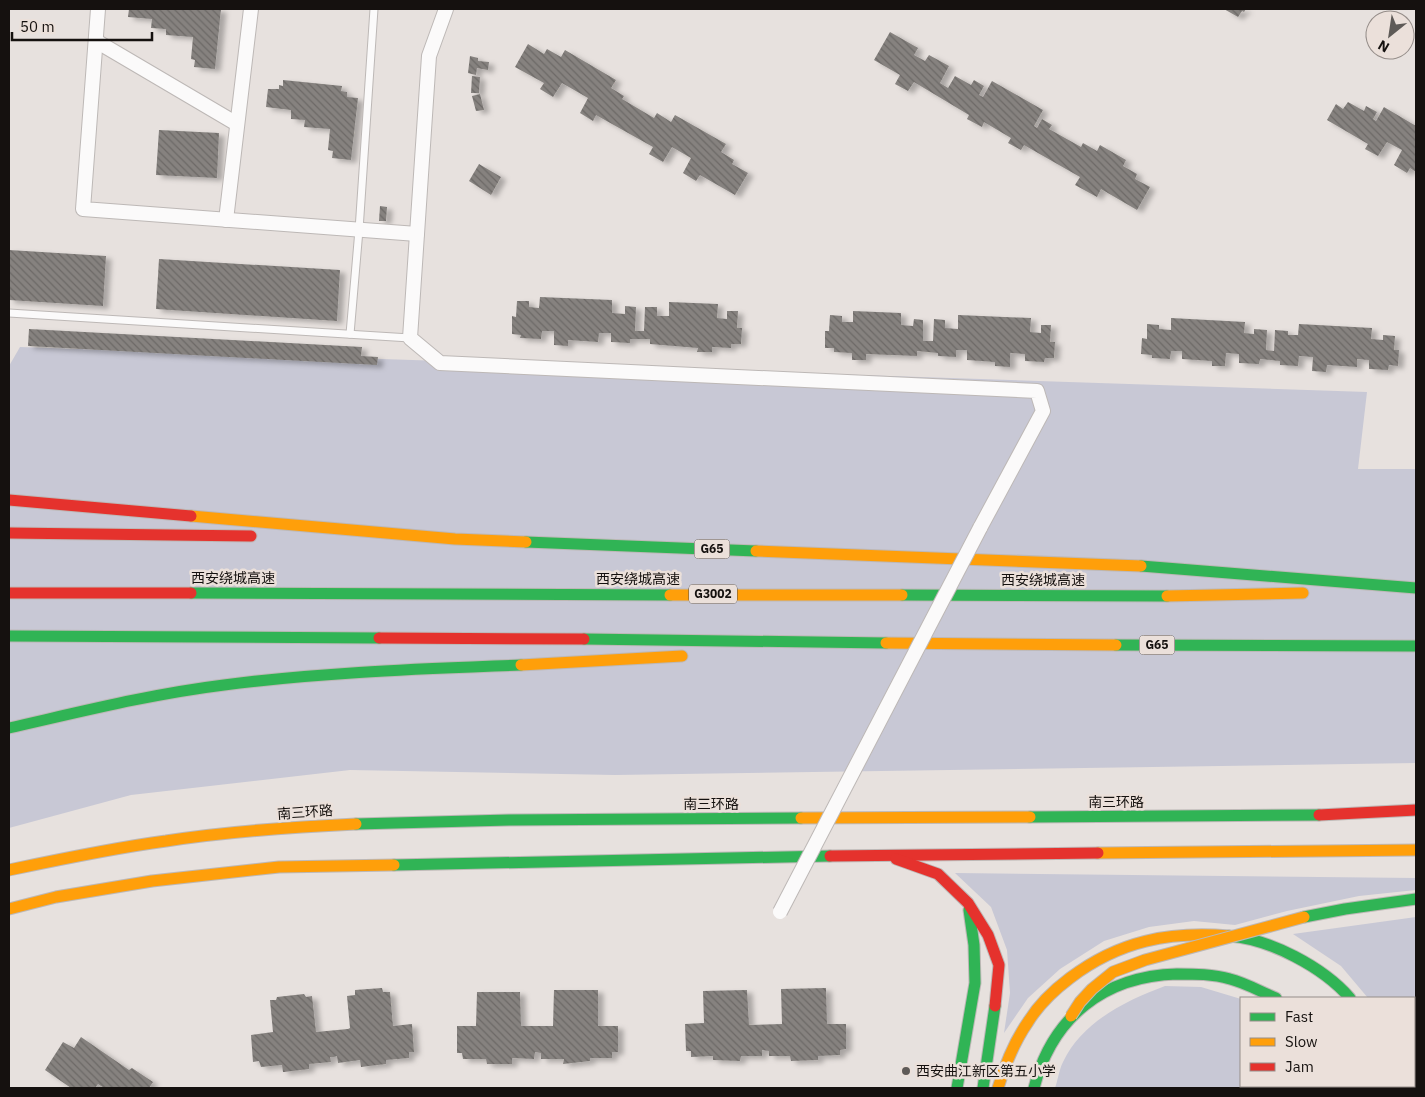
<svg xmlns="http://www.w3.org/2000/svg" width="1425" height="1097" font-family="'IBM Plex Sans','Noto Sans SC',sans-serif">
<defs>
<pattern id="building-back-hatch" width="6" height="6" patternUnits="userSpaceOnUse" patternTransform="scale(1.25)"><rect width="6" height="6" fill="#86827f"/><path d="M-1 5l2 2M0 0l6 6M5-1l2 2" fill="none" stroke="#6c6966"/></pattern>
<filter id="shadow"><feDropShadow dx="5.5" dy="3" stdDeviation="2.5" flood-color="#0004"/></filter>
</defs>
<rect width="100%" height="100%" fill="#e7e1de"/>
<g fill="#c8c8d5">
<polygon points="20,347 1367,392 1358,469 1416,469 1416,763 615,775 350,770 131,795 9,828 9,366"/>
<polygon points="955,873 1416,878 1416,890 1359,896 1287,911 1235,925 1194,921 1149,927 1104,941 1060,969 1028,998 1004,1033 1010,993 1007,950 991,907"/>
<polygon points="1416,917 1416,1076 1415,1079 1414,998 1368,998 1341,966 1293,934"/>
<path d="M1165,986L1201,987L1241,999V1086H1333L1335,1088H1055C1058,1080 1059,1070 1063,1062C1082,1022 1125,1001 1165,986Z"/>
</g>
<g fill="url(#building-back-hatch)" filter="url(#shadow)">
<polygon points="129,9 221,9 215,69 194,67 195,60 191,59 193,37 166,35 166,29 151,28 152,19 128,17"/>
<polygon points="1224,9 1246,9 1244,12 1242,11 1238,17"/>
<polygon points="890,32 918,48 914,55 925,61 929,55 949,66 940,83 948,88 955,76 971,85 974,80 984,86 979,95 983,97 992,81 1043,110 1034,126 1037,128 1042,119 1052,125 1049,129 1081,147 1083,143 1097,151 1100,145 1126,160 1123,166 1137,174 1135,179 1150,187 1137,210 1101,189 1097,197 1075,185 1080,177 1024,145 1021,150 1008,143 1011,138 984,122 982,127 967,119 969,115 914,82 908,91 895,84 900,75 874,60"/>
<polygon points="528,44 544,54 547,49 561,57 565,50 616,80 611,88 624,96 622,99 654,118 657,113 671,122 675,115 726,144 721,152 734,160 732,164 748,173 735,195 700,175 696,181 683,173 691,158 672,147 663,162 649,154 653,147 596,115 593,121 580,113 588,98 562,83 553,97 540,89 544,83 515,67"/>
<polygon points="470,56 478,58 478,61 489,62 488,70 477,68 476,75 468,73"/>
<polygon points="472,76 480,77 479,93 471,93"/>
<polygon points="283,80 342,86 341,91 347,92 347,97 358,98 351,160 332,158 333,151 328,150 330,129 304,127 305,120 291,119 291,110 266,107 268,89 279,89 279,85 283,86"/>
<polygon points="480,94 484,110 476,111 472,96"/>
<polygon points="1348,102 1364,111 1366,106 1377,112 1373,119 1376,121 1384,107 1416,126 1416,172 1410,168 1407,173 1394,165 1402,150 1387,142 1378,156 1365,149 1368,144 1327,120 1336,104 1343,109"/>
<polygon points="159,130 219,133 217,178 156,175"/>
<polygon points="479,164 501,177 491,195 469,181"/>
<polygon points="380,206 387,207 386,221 379,221"/>
<polygon points="9,250 106,256 103,306 9,300"/>
<polygon points="159,259 340,270 337,321 156,309"/>
<polygon points="540,297 612,300 612,313 625,314 625,306 636,307 635,331 644,331 645,307 657,307 657,316 669,316 669,302 718,304 717,318 727,319 727,311 738,311 737,328 742,328 741,344 731,344 731,348 712,347 712,352 697,352 698,348 650,344 650,339 630,339 630,343 611,342 611,333 599,333 598,342 568,340 568,346 554,345 554,331 542,331 541,339 520,338 521,335 512,334 512,316 516,317 517,301 529,301 529,307 539,308"/>
<polygon points="853,311 901,313 901,325 913,326 914,319 923,320 923,341 933,341 934,319 945,320 945,328 958,329 958,315 1031,318 1030,332 1041,333 1041,325 1051,325 1050,342 1055,342 1054,358 1045,358 1044,362 1025,361 1025,354 1010,353 1010,367 995,366 995,362 967,360 967,350 956,350 956,357 938,356 938,353 917,351 917,356 866,354 866,360 852,360 852,353 834,352 834,348 825,348 825,331 829,331 830,315 842,316 842,322 853,322"/>
<polygon points="1171,318 1245,322 1244,333 1254,334 1254,329 1267,330 1266,350 1274,351 1275,330 1288,331 1288,335 1298,335 1299,324 1372,328 1371,339 1383,340 1383,335 1395,336 1394,350 1399,350 1398,366 1389,365 1388,370 1369,369 1369,360 1357,359 1357,367 1327,365 1326,372 1312,371 1313,357 1299,356 1298,366 1280,365 1280,361 1260,359 1259,364 1239,363 1239,354 1226,353 1225,366 1212,366 1212,361 1182,359 1182,351 1171,351 1170,359 1152,358 1152,355 1141,354 1142,338 1147,339 1147,324 1159,325 1159,329 1171,330"/>
<polygon points="29,329 362,347 361,356 378,357 377,365 28,346"/>
<polygon points="382,988 383,992 390,992 393,1026 412,1024 414,1052 409,1052 409,1058 386,1060 386,1064 361,1067 360,1060 338,1063 337,1056 334,1057 330,1057 331,1062 309,1064 309,1069 284,1072 283,1072 282,1065 261,1067 259,1061 253,1062 251,1035 273,1032 270,1000 276,1000 277,997 304,994 306,997 312,996 316,1032 348,1029 350,1028 347,996 355,995 355,990"/>
<polygon points="826,988 827,1024 846,1024 846,1049 840,1050 840,1055 818,1056 818,1060 791,1061 790,1056 769,1056 769,1051 762,1050 762,1056 741,1056 740,1061 713,1060 713,1056 691,1057 691,1051 686,1051 685,1024 704,1023 703,991 747,990 749,1025 782,1024 781,989"/>
<polygon points="554,990 598,990 598,1026 618,1026 618,1052 612,1052 612,1058 590,1058 590,1061 563,1064 564,1059 541,1059 541,1053 535,1052 534,1059 512,1058 512,1064 487,1064 486,1059 463,1059 462,1053 457,1053 457,1026 476,1026 477,992 520,992 521,1026 553,1026"/>
<polygon points="81,1037 129,1070 132,1068 153,1082 149,1088 104,1088 98,1084 95,1088 71,1088 45,1070 63,1042 74,1048"/>
</g>
<g fill="none" stroke-linecap="round" stroke-linejoin="round">
<defs>
<g id="lane">
<polyline points="9,313 410,338"/>
<polyline points="350,334 359,230 374,9"/>
</g>
<g id="street">
<polyline points="98,9 83,209 417,234"/>
<polyline points="446,9 429,56 410,338 440,363 1037,391 1043,411 980,528"/>
<polyline points="96,41 237,124"/>
<polyline points="226,220 251,9"/>
</g>
<g id="fast">
<polyline points="526,542 756,551"/>
<polyline points="1141,566 1416,588"/>
<polyline points="191,593 670,595"/>
<polyline points="902,595 1167,596"/>
<polyline points="9,636 379,638"/>
<polyline points="584,639 886,643"/>
<polyline points="1116,645 1416,646"/>
<path d="M9,728C80,712 151,694 224,685C323,672 422,669 521,665"/>
<polyline points="1030,817 1319,815"/>
<polyline points="356,824 509,820 801,818"/>
<polyline points="394,865 830,856"/>
<polyline points="1304,917 1345,909 1416,899"/>
<path d="M1229,936C1270,939 1323,967 1350,998"/>
<polyline points="1353,1086 1354,1088"/>
<polyline points="957,1088 975,983 974,945 969,910"/>
<polyline points="983,1088 995,1006"/>
<path d="M1034,1088C1052,1017 1104,976 1177,974C1195,974 1213,974 1230,979C1246,983 1261,992 1276,998"/>
</g>
<g id="slow">
<polyline points="191,516 455,539 526,542"/>
<polyline points="756,551 1141,566"/>
<polyline points="670,595 902,595"/>
<polyline points="1167,596 1303,593"/>
<polyline points="886,643 1116,645"/>
<polyline points="521,665 682,656"/>
<polyline points="801,818 1030,817"/>
<polyline points="1098,853 1416,850"/>
<path d="M9,870C61,859 113,848 166,841C229,831 292,827 356,824"/>
<polyline points="9,909 56,897 152,881 279,867 394,865"/>
<polyline points="1401,1086 1402,1088"/>
<path d="M998,1088C1005,1065 1014,1042 1028,1022C1039,1004 1054,990 1070,978C1119,941 1169,931 1229,936"/>
</g>
<g id="jam">
<polyline points="9,500 191,516"/>
<polyline points="9,533 251,536"/>
<polyline points="9,593 191,593"/>
<polyline points="379,638 584,639"/>
<polyline points="1319,815 1416,810"/>
<polyline points="830,856 1098,853"/>
<polyline points="896,859 938,874 968,903 988,935 999,965 995,1006"/>
</g>
</defs>
<use href="#lane" stroke="#bdb8b6" stroke-width="9"/>
<use href="#street" stroke="#bdb8b6" stroke-width="16"/>
<use href="#fast" stroke="#bdb8b6" stroke-width="13"/>
<use href="#slow" stroke="#bdb8b6" stroke-width="13"/>
<use href="#jam" stroke="#bdb8b6" stroke-width="13"/>
<use href="#lane" stroke="#fbfafa" stroke-width="7"/>
<use href="#street" stroke="#fbfafa" stroke-width="14"/>
<use href="#fast" stroke="#30b455" stroke-width="11"/>
<use href="#slow" stroke="#ff9f0a" stroke-width="11"/>
<use href="#jam" stroke="#e5322d" stroke-width="11"/>
<defs>
<polyline id="street-bridge" points="780,912 980,528"/>
<polyline id="slow-bridge" points="1071,1016 1080,1002 1092,989 1113,972 1145,960 1304,917"/>
</defs>
<use href="#street-bridge" stroke="#bdb8b6" stroke-width="16" stroke-linecap="butt"/>
<use href="#slow-bridge" stroke="#bdb8b6" stroke-width="13" stroke-linecap="butt"/>
<use href="#street-bridge" stroke="#fbfafa" stroke-width="14"/>
<use href="#slow-bridge" stroke="#ff9f0a" stroke-width="11"/>
</g>
<circle fill="#5e5a57" stroke="#ebe0da" stroke-width="2" cx="906" cy="1071" r="5"/>
<g text-anchor="middle" stroke-width="5" stroke-linejoin="round" paint-order="stroke">
<g fill="#ebe0da" stroke="#554f4c" stroke-width="1">
<rect x="694.5" y="539.5" width="35" height="19" rx="4"/>
<rect x="689" y="584.5" width="48" height="19" rx="4"/>
<rect x="1139.5" y="635.5" width="35" height="19" rx="4"/>
</g>
<g font-size="12" font-weight="bold" fill="#15110f">
<text x="712" y="553">G65</text>
<text x="713" y="598">G3002</text>
<text x="1157" y="649">G65</text>
</g>
<g font-size="14" fill="#15110f" stroke="#ebe0da">
<text x="233" y="583">西安绕城高速</text>
<text x="638" y="584">西安绕城高速</text>
<text x="1043" y="585">西安绕城高速</text>
<text x="1116" y="807">南三环路</text>
<text x="711" y="809">南三环路</text>
<text transform="translate(305 812) rotate(-4)" y="5">南三环路</text>
</g>
<g font-size="14" fill="#15110f" stroke="#ebe0da" text-anchor="start">
<text x="916" y="1076">西安曲江新区第五小学</text>
</g>
</g>
<rect width="1425" height="1097" fill="none" stroke="#15110f" stroke-width="20"/>
<rect x="1240" y="997" width="175" height="90" fill="#ebe0da" stroke="#958d89"/>
<rect x="1250" y="1013" width="25" height="8" fill="#30b455" stroke="#958d89"/>
<text x="1285" y="1022" font-size="15" fill="#15110f">Fast</text>
<rect x="1250" y="1038" width="25" height="8" fill="#ff9f0a" stroke="#958d89"/>
<text x="1285" y="1047" font-size="15" fill="#15110f">Slow</text>
<rect x="1250" y="1063" width="25" height="8" fill="#e5322d" stroke="#958d89"/>
<text x="1285" y="1072" font-size="15" fill="#15110f">Jam</text>
<g transform="translate(1390 35) rotate(210)"><circle r="24" fill="#ebe0da" stroke="#958d89"/>
<path d="M0-4L9 19L0 12L-9 19Z" fill="#5e5a57"/>
<text y="-8" font-size="14" font-weight="bold" text-anchor="middle" fill="#15110f">N</text>
</g>
<path d="M12 32v8h140v-8" fill="none" stroke="#15110f" stroke-width="2.5"/>
<text x="20" y="32" font-size="15" fill="#15110f" stroke="#ebe0da" stroke-width="4" paint-order="stroke">50 m</text>
</svg>
